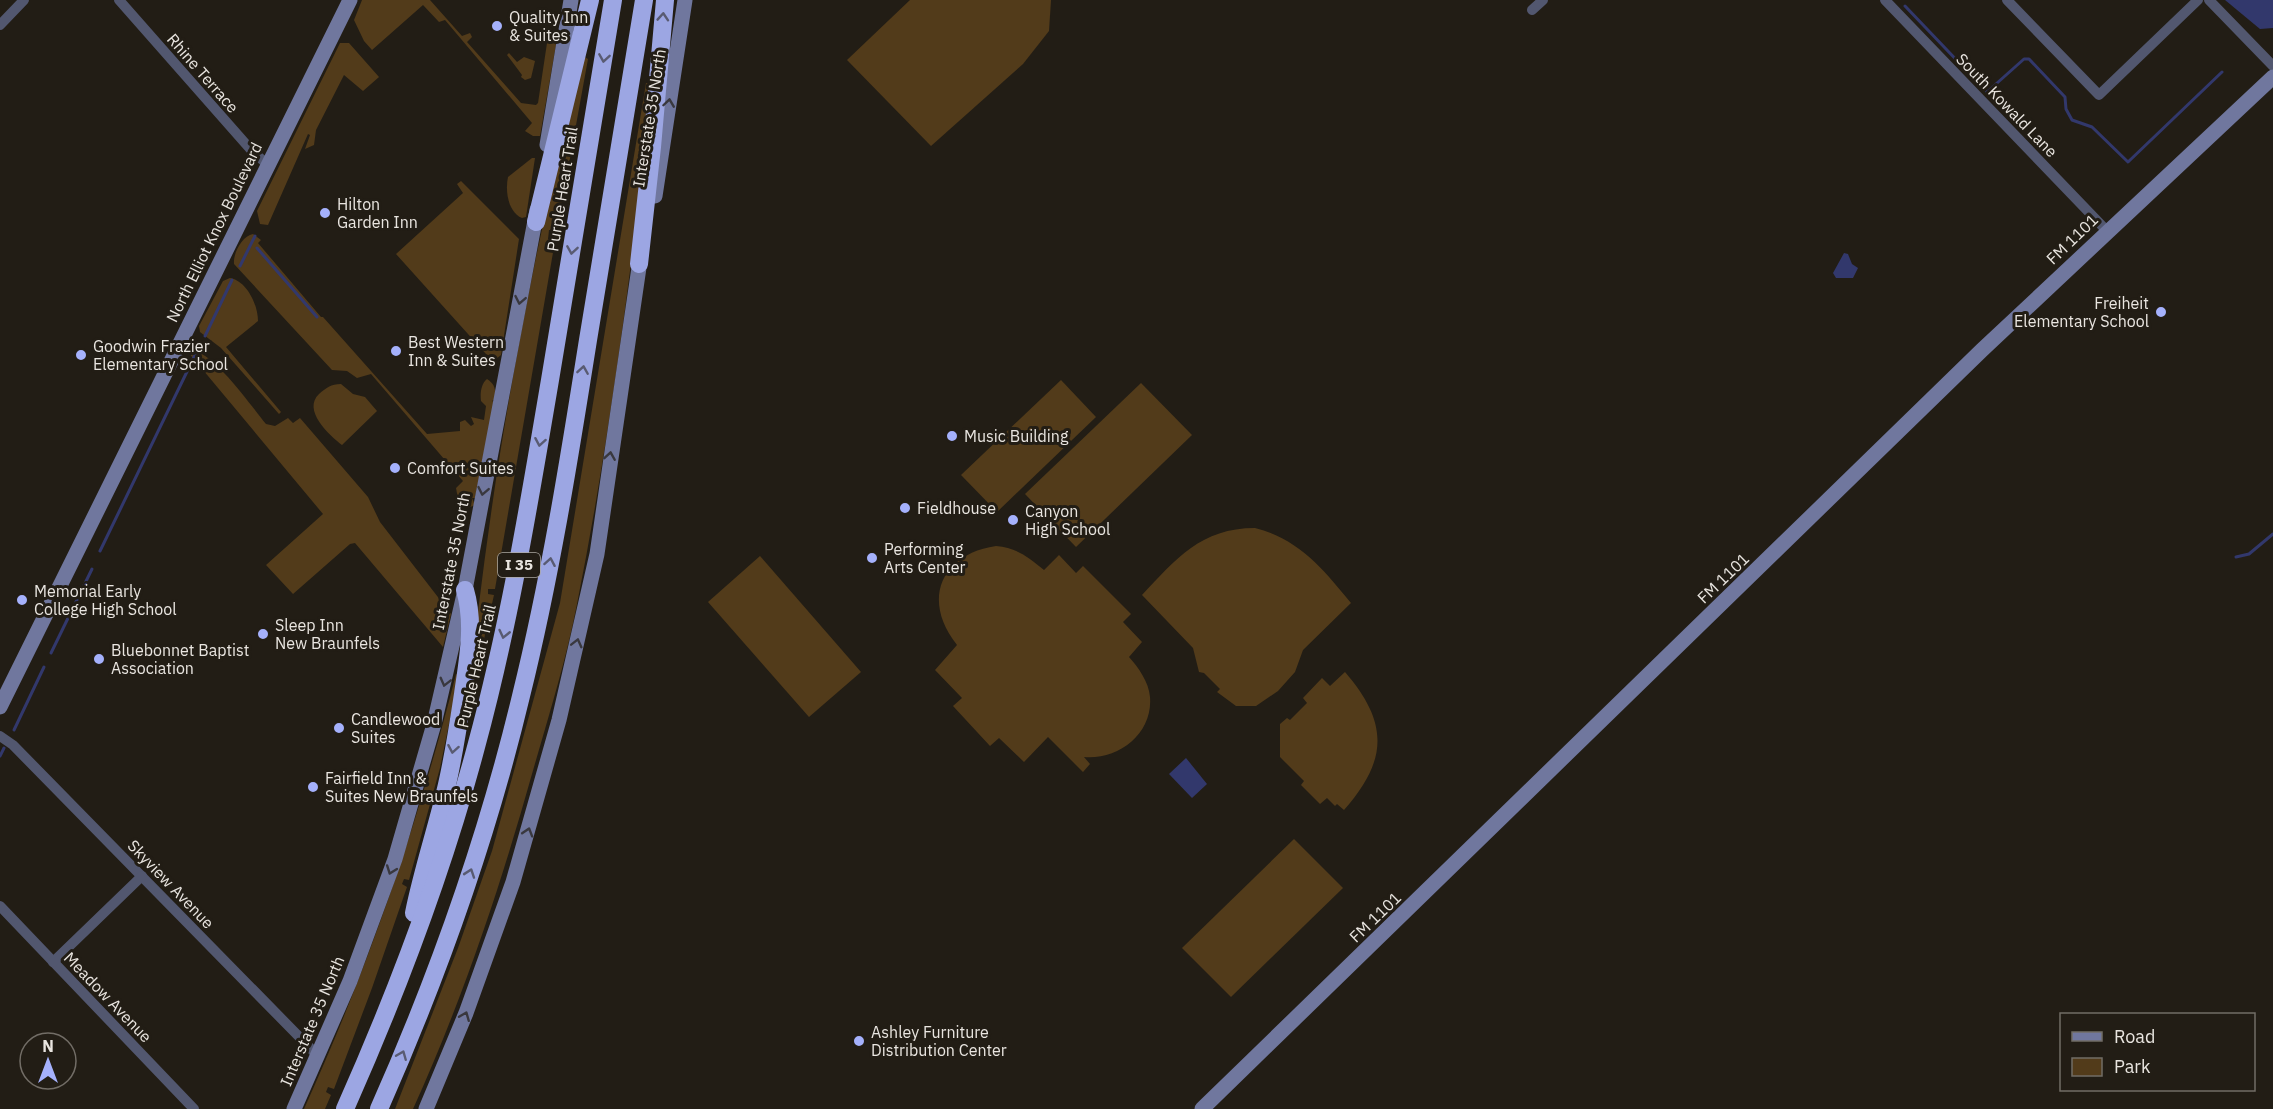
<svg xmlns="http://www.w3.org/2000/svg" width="2273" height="1109" font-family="'IBM Plex Sans',sans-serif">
<rect width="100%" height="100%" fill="#221d15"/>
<g fill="#523b1a">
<polygon points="362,0 430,0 462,36 470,33 472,37 467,42 521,103 536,105 538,103 547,43 552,37 556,45 540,136 533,136 525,131 532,123 445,20 439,22 423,5 372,50 364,41 354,20"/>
<polygon points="910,0 1051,0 1049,31 1023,64 931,146 847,60"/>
<polygon points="340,43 349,43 379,77 363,91 344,75 316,130 314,145 305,149 310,135 308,134 268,225 260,224 257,211"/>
<polygon points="509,53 517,62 524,57 535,61 531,78 525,80 521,77 522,75 507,55"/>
<path d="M583,56L588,59L557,230H549L548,239L555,241L495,589H488V594L494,595L467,714C485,525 516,337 559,153L562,152Z"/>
<path d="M646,83L652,84C633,258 611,433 577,604C566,661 548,718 532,774C500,888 462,1001 413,1109H395L458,948L492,851L560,603Z"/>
<path d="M532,158H535L526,217L522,218C508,212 505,191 508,177Z"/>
<polygon points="461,181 519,239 501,355 496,359 486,354 396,254 463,193 457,184"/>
<path d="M253,234L261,240L258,243L321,317H323L427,434L460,431V422L465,420L471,426L474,424L471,417L484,420L486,406L481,401C480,393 481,384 487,379C495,384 496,390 495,399L492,401L494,402L475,498H472L475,505L468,508L459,504L456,488L463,481L371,374L357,378L347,371L332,370L234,264C233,253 242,236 253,234Z"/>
<path d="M230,278C247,281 258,305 258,321L226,347L281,412L279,414L221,348L200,332L199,326L223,281Z"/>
<path d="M191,350C214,352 251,406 266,424L275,426L288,418L293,423L300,418L368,497L380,522L451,614L443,647L355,543L350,544L293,594L266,565L323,514L188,352Z"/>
<polygon points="1061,380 1096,417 997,512 961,475"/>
<polygon points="1141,383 1192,435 1076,547 1025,494"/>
<path d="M341,384L353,394L365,397L377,411L342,445C329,435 302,410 319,394C326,388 331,384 341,384Z"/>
<path d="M1255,528C1299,539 1324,570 1351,603L1303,650L1295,672L1278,691L1256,706H1236L1217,692L1220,689L1204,673L1199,672L1193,648L1142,595C1176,559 1201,528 1255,528Z"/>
<path d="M996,546C1017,548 1028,557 1044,570L1059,555L1076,573L1083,566L1131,614L1123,622L1142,642L1129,657C1138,667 1149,682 1150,697C1153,734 1118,760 1084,757L1090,764L1083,772L1048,737L1024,762L999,738L990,746L953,706L962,698L935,670L957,645C921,600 941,554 996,546Z"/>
<polygon points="760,556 861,672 809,717 708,602"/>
<path d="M1345,672C1389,723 1388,760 1344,810L1337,804L1335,806L1327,798L1320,804L1301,785L1304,781L1280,757V724L1287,718L1290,720L1307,703L1303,698L1322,678L1330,686Z"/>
<path d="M456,674L459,675L440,768L409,880L404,879L402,884L407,887L372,988L334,1089L328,1087L326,1092L331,1095L325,1109H304C368,968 418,824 456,674Z"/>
<polygon points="1294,839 1343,888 1231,997 1182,948"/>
</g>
<g fill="#32386c">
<polygon points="2225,0 2273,0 2273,28 2260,29"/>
<polygon points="1844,253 1848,254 1852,264 1858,268 1853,278 1836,278 1833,273"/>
<polygon points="1186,758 1207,784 1192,798 1169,774"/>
</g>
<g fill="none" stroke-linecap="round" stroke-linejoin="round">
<g stroke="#32386c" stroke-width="3">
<polyline points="1905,6 1987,92 2024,59 2029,59 2065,97 2066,109 2072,120 2092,127 2128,162 2222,72"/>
<polyline points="257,248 317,317"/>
<polyline points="240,266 255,236"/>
<polyline points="205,336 232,280"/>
<polyline points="100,551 197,351"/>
<polyline points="2236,557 2249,554 2273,534"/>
<polyline points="51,653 92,569"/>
<polyline points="14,730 44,667"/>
<polyline points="0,756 4,748"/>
</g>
<g stroke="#52576f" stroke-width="10">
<polyline points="119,0 252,151 267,164"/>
<polyline points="1885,0 2107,231"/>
<polyline points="2007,0 2099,95 2198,0"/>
<polyline points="2209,0 2273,66"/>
<polyline points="1532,10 1543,0"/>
<polyline points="0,25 24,0"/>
<polyline points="0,736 13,745 318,1056"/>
<polyline points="0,906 194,1109"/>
<polyline points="53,962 142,876"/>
</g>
<g stroke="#70779e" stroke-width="15">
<polyline points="547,145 571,0"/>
<polyline points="655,196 685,0"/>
<polyline points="0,707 350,0"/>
<polyline points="294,1109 350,981 395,859 434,724 465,590 537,210"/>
<polyline points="426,1109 466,1013 513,882 559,720 597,554 641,254"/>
<polyline points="1202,1109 1982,350 2273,77"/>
</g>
<g stroke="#9ca6e3" stroke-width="18">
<polyline points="536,222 590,0"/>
<polyline points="639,264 652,147 665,0"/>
<path d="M414,913C422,873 435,834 445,793C453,761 458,727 463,694C468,659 475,624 465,590"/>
<path d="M345,1109C397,992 443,871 476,747C509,626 529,504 550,380C571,254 592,127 613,0"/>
<path d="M379,1109C438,976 487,838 521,696C550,579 569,460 588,340C606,227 625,114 644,0"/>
</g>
</g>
<defs><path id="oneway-chevron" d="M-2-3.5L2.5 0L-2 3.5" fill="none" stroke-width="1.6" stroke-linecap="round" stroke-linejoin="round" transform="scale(1.5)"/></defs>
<g stroke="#595b72">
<use href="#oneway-chevron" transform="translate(663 17) rotate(-86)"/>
<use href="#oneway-chevron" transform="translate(604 58) rotate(99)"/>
<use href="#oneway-chevron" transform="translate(572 250) rotate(99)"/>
<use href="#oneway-chevron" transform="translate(583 370) rotate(-81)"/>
<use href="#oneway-chevron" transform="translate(540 442) rotate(100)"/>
<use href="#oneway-chevron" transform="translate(550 562) rotate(-80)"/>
<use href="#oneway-chevron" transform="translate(504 634) rotate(103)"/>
<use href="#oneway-chevron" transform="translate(453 749) rotate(100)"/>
<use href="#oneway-chevron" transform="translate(470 873) rotate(-71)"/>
<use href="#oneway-chevron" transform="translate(402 1055) rotate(-68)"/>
</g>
<g stroke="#39383e">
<use href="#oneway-chevron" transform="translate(669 103) rotate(-82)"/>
<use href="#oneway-chevron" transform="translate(520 300) rotate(101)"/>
<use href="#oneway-chevron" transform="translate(610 456) rotate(-81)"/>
<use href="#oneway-chevron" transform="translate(483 491) rotate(101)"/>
<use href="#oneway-chevron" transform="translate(577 643) rotate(-76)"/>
<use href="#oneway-chevron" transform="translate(445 682) rotate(104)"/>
<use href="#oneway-chevron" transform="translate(528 832) rotate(-73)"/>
<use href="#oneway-chevron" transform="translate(391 870) rotate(110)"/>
<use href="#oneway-chevron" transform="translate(465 1016) rotate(-68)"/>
</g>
<g fill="#a5b1fc" stroke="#221d15" stroke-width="2">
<circle cx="497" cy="26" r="6"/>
<circle cx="325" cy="213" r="6"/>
<circle cx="2161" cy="312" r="6"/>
<circle cx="396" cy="351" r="6"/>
<circle cx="81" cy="355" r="6"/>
<circle cx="952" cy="436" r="6"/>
<circle cx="395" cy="468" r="6"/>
<circle cx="905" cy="508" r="6"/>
<circle cx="1013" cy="520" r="6"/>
<circle cx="872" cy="558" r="6"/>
<circle cx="22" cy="600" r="6"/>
<circle cx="263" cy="634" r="6"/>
<circle cx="99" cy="659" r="6"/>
<circle cx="339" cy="728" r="6"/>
<circle cx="313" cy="787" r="6"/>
<circle cx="859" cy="1041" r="6"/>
</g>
<g text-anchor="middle" stroke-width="6" stroke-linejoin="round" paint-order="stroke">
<rect fill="#221d15" stroke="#ada9a3" stroke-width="1.5" x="498" y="553" width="42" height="24" rx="4.5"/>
<g font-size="15" font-weight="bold" fill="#e9e5e0">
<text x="519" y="570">I 35</text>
</g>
<g font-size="16" fill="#e9e5e0" stroke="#221d15" text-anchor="start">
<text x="509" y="23">Quality Inn<tspan x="509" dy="18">&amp; Suites</tspan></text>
<text x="337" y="210">Hilton<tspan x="337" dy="18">Garden Inn</tspan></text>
<text x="2149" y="309" text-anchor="end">Freiheit<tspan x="2149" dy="18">Elementary School</tspan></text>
<text x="408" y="348">Best Western<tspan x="408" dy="18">Inn &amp; Suites</tspan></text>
<text x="93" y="352">Goodwin Frazier<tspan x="93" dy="18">Elementary School</tspan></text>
<text x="964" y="442">Music Building</text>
<text x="407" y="474">Comfort Suites</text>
<text x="917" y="514">Fieldhouse</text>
<text x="1025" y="517">Canyon<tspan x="1025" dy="18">High School</tspan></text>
<text x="884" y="555">Performing<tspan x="884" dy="18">Arts Center</tspan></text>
<text x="34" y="597">Memorial Early<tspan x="34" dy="18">College High School</tspan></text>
<text x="275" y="631">Sleep Inn<tspan x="275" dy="18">New Braunfels</tspan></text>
<text x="111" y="656">Bluebonnet Baptist<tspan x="111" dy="18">Association</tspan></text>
<text x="351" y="725">Candlewood<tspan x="351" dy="18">Suites</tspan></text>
<text x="325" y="784">Fairfield Inn &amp;<tspan x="325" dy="18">Suites New Braunfels</tspan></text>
<text x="871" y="1038">Ashley Furniture<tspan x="871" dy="18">Distribution Center</tspan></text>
</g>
<g font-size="16" fill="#e9e5e0" stroke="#221d15">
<text transform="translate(203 73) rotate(49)" y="6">Rhine Terrace</text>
<text transform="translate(2007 105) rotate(46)" y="6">South Kowald Lane</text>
<text transform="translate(649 118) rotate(-81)" y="6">Interstate 35 North</text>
<text transform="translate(562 189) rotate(-81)" y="6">Purple Heart Trail</text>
<text transform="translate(214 232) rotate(-64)" y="6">North Elliot Knox Boulevard</text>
<text transform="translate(2072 239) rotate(-44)" y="6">FM 1101</text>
<text transform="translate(451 561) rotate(-79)" y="6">Interstate 35 North</text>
<text transform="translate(1723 578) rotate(-44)" y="6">FM 1101</text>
<text transform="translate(476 666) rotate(-77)" y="6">Purple Heart Trail</text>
<text transform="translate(171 884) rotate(46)" y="6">Skyview Avenue</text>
<text transform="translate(1375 917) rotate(-44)" y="6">FM 1101</text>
<text transform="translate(108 997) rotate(46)" y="6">Meadow Avenue</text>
<text transform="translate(312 1021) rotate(-67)" y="6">Interstate 35 North</text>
</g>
</g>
<rect x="2060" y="1013" width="195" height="78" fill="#221d15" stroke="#726d66" stroke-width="1.5"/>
<rect x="2072" y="1032" width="30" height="9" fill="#70779e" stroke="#726d66" stroke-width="1.5"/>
<text x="2114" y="1043" font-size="18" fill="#e9e5e0">Road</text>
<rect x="2072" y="1058" width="30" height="18" fill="#523b1a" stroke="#726d66" stroke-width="1.5"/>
<text x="2114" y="1073" font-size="18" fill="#e9e5e0">Park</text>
<g transform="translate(48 1061)"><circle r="28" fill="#221d15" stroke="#726d66" stroke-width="1.5"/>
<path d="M0-4.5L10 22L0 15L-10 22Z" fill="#a5b1fc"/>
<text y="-9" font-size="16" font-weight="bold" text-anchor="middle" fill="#e9e5e0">N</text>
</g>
</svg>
